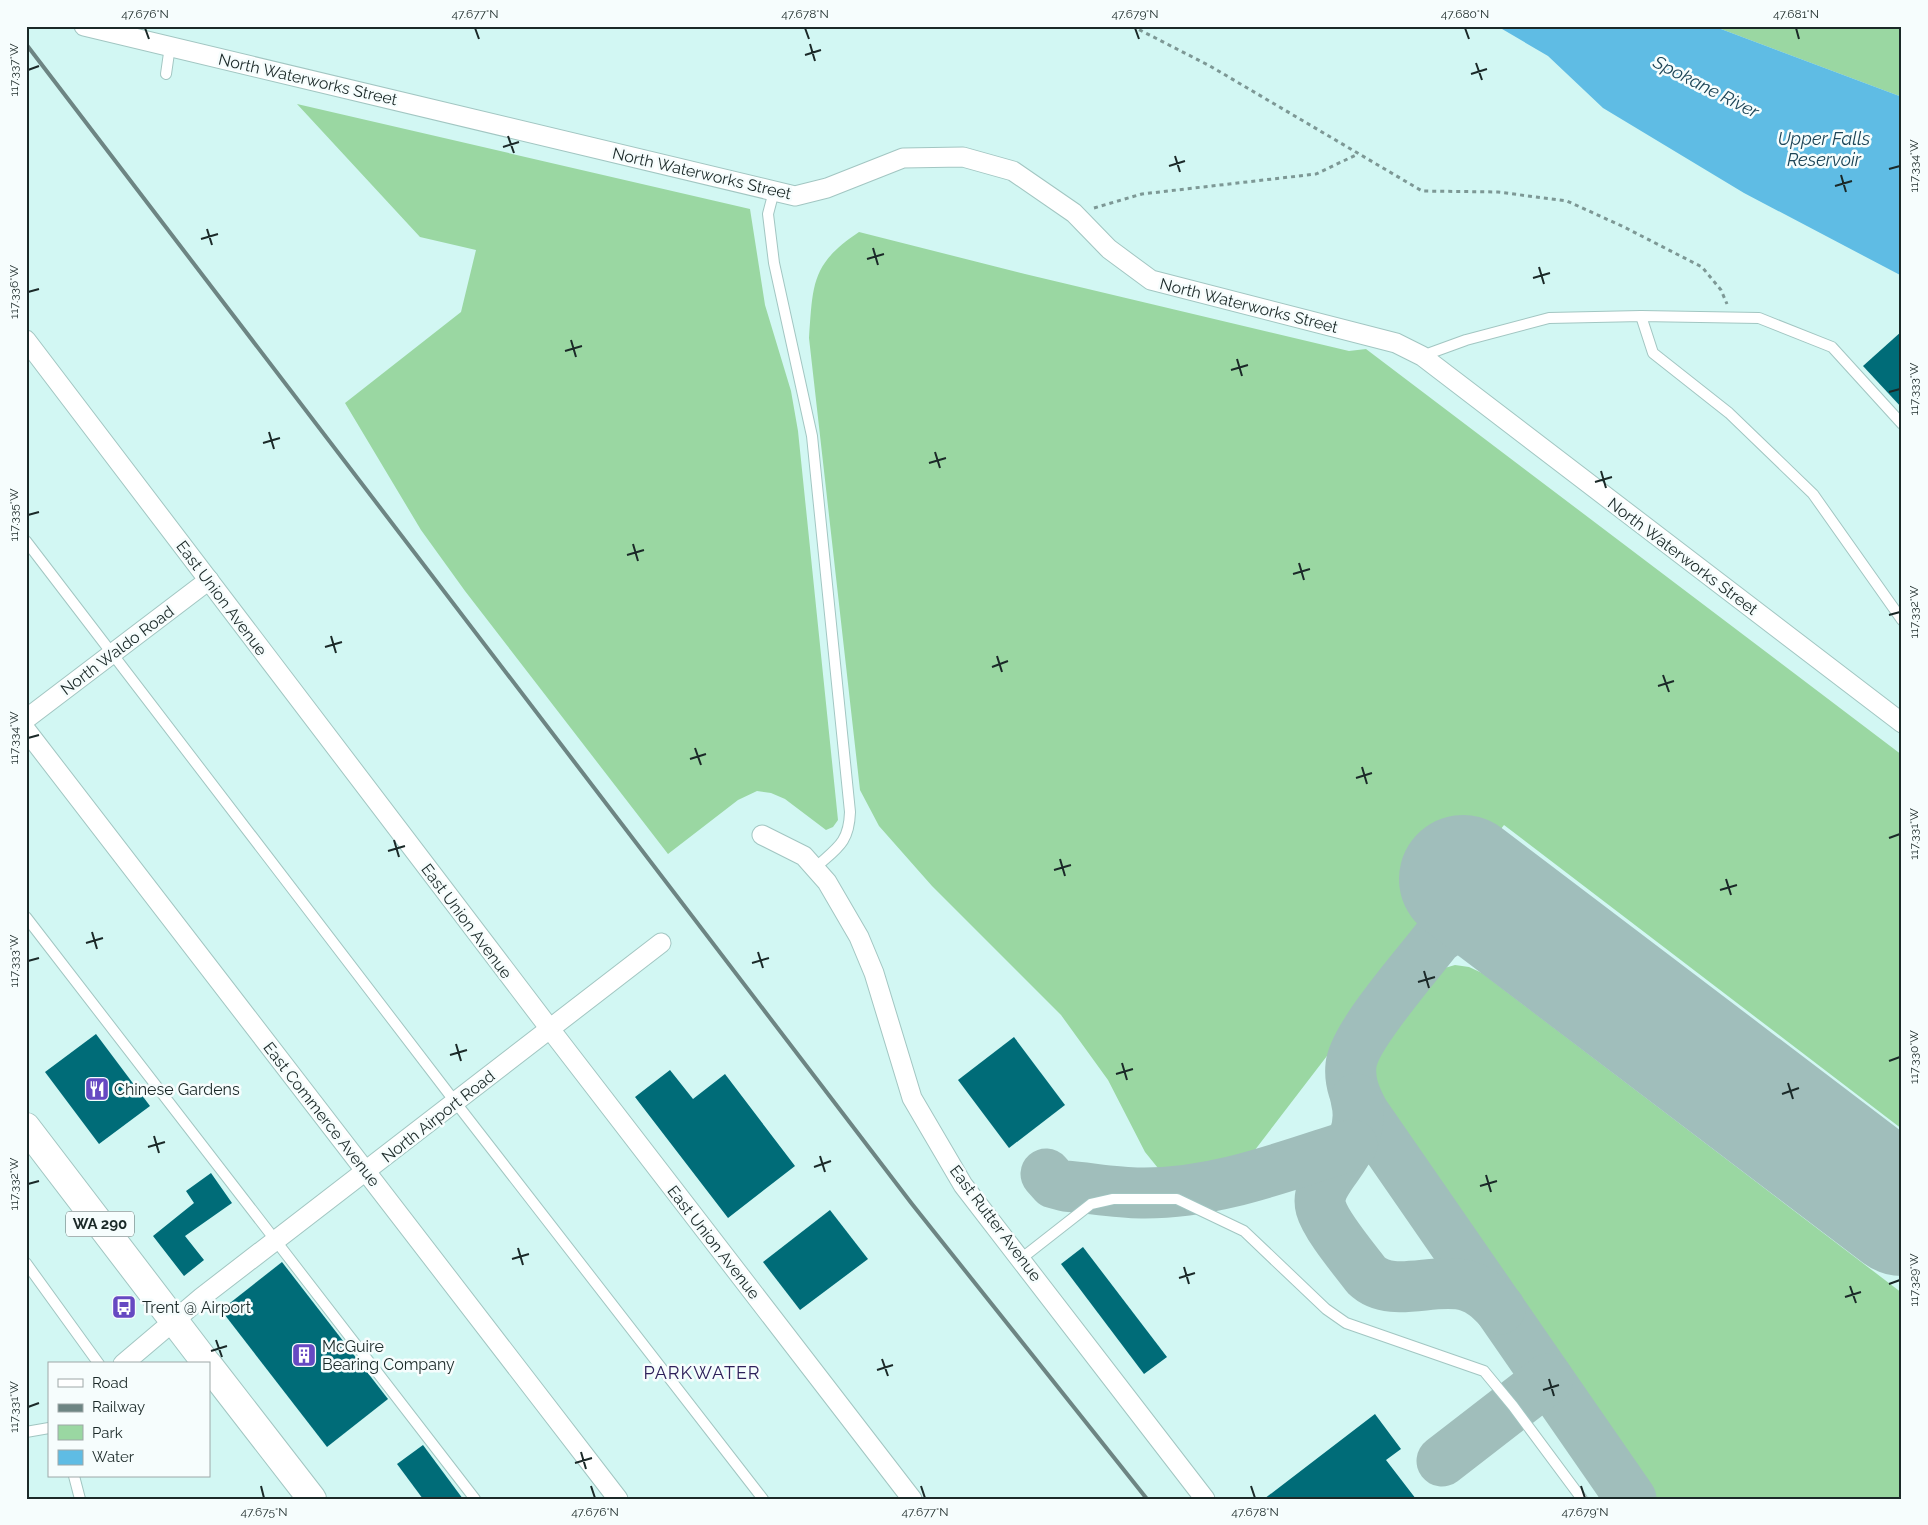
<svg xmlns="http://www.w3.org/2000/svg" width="1928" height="1525" font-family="Raleway,sans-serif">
<rect width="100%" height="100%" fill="#d2f7f3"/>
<g fill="#9ad7a2">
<polygon points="1713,26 1902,26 1902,97"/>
<polygon points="297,104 750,209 765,305 791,391 798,431 838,820 833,827 826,830 785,799 771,793 757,791 738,800 668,854 465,591 421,530 345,403 461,312 476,250 420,237"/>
<path d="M859,232L1025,274L1349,351L1366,349L1902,755V1129L1504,825L1248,1159C1223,1172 1194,1174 1166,1178L1145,1152L1108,1080L1061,1015L932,886L879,826L860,790L809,338C813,284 811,264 859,232Z"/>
<path d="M1455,965L1469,967L1482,973L1902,1293V1499H1649L1369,1095C1363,1081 1362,1071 1366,1056L1431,972Z"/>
</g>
<polygon fill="#5fbce4" points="1497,26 1713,26 1902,97 1902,276 1744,193 1603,108 1548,56"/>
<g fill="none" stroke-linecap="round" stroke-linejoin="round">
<g stroke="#a0bebb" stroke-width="51">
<path d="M1520,922C1489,916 1461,920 1437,939C1417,965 1354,1036 1351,1065C1349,1083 1356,1098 1364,1113L1631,1499"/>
<path d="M1356,1099C1370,1153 1312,1175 1321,1208C1326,1226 1354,1259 1366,1275C1392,1300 1435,1276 1468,1286C1481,1290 1490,1299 1500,1309"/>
<path d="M1046,1174L1054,1183L1065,1186C1090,1188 1116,1193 1141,1193C1214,1194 1283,1167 1352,1145"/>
<polyline points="1442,1461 1548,1379"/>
</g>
<polyline stroke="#a0bebb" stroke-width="128" points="1463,879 1902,1212"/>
</g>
<g fill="#006c78">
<polygon points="1902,331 1902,408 1863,366"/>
<polygon points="96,1034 150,1106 99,1144 45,1072"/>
<polygon points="1014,1037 1065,1105 1009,1148 958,1080"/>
<polygon points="670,1070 693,1099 725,1074 795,1166 728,1218 635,1097"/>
<polygon points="211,1173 232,1203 185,1236 204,1260 184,1276 153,1236 194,1203 186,1191"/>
<polygon points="830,1210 868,1259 800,1310 763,1262"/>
<polygon points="1083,1247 1167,1357 1144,1374 1061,1264"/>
<polygon points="282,1262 388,1399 327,1447 221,1310"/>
<polygon points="1375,1414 1401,1449 1386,1460 1416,1499 1264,1499"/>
<polygon points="423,1445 463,1499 423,1499 397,1464"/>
</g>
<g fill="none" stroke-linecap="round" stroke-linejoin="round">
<defs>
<g id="service">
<polyline points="166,74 170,46"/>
<path d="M774,191L768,214L774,263L812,436L850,812C849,843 837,848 816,867"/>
<polyline points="1641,316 1653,353 1729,413 1813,494 1902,620"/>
<polyline points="1422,356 1466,340 1549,318 1641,316 1759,318 1832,347 1902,424"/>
<polyline points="26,541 456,1103 763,1499"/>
<polyline points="26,917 475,1499"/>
<polyline points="1022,1258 1091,1204 1113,1199 1177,1199 1244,1231 1326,1309 1346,1323 1484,1371 1513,1406 1582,1499"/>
<polyline points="26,1263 99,1364"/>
<polyline points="26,1432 49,1428"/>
<polyline points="74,1476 80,1499"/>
</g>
<g id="minor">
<polyline points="84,26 795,196 827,188 903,158 963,157 1013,171 1074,213 1109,249 1151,280 1396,343 1422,356 1902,723"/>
<polyline points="26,340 550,1029 912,1499"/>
<polyline points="26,719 209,580"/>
<polyline points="26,730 618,1499"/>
<polyline points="762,835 804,856 827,882 859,937 874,973 912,1098 963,1185 1205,1499"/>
<polyline points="123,1364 202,1297 661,943"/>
</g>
<g id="primary">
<polyline points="26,1127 207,1364"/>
<polyline points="209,1366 312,1499"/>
</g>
</defs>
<use href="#service" stroke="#a2c6c2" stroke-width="12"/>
<use href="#minor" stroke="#a2c6c2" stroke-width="21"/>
<use href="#primary" stroke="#a2c6c2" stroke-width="30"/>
<g stroke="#7d9895" stroke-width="3" stroke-dasharray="4 4" stroke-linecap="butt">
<polyline points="1132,26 1210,66 1422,191 1498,192 1567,201 1624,227 1702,267 1721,290 1727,304"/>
<polyline points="1094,208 1142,194 1316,174 1358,154"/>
</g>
<use href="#service" stroke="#fff" stroke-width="10"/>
<use href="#minor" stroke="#fff" stroke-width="19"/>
<use href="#primary" stroke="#fff" stroke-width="28"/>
<polyline stroke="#6d8583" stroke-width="4" points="26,44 912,1204 1147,1499"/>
</g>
<path fill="none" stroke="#1b2928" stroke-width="2" d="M145,28L149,39M475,28L479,39M805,28L809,39M1135,28L1139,39M1465,28L1469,39M1796,28L1799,39M810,44L815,61M805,55L821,50M1476,63L1482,80M28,70L39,66M1471,74L1487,69M508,136L514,153M503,147L519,142M1175,156L1180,172M1169,166L1185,161M1889,169L1900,166M1841,175L1846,192M1835,186L1852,181M207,229L212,245M201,239L218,234M873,248L878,265M867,259L884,254M1539,267L1544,284M1533,278L1550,273M28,292L39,289M571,340L576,357M565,351L582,346M1237,359L1242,376M1231,370L1248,365M1889,392L1900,389M269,432L274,449M263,443L280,438M935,452L940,468M929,463L946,458M1601,471L1606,488M1595,482L1612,477M28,515L39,512M633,544L638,561M627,555L644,550M1299,563L1304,580M1293,574L1310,569M1889,615L1900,612M331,636L336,653M325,647L342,642M997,656L1002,672M992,667L1008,661M1663,675L1669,692M1658,686L1674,681M28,738L39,735M695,748L701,765M690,759L706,754M1362,767L1367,784M1356,778L1372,773M1889,838L1900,834M394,840L399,857M388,851L405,846M1060,859L1065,876M1054,870L1071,865M1726,879L1731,895M1720,890L1737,885M92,932L97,949M86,943L103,938M758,952L763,968M28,961L39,958M752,963L769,958M1424,971L1429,988M1418,982L1435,977M456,1044L461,1061M450,1055L467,1050M1889,1061L1900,1057M1122,1063L1127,1080M1116,1074L1133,1069M1788,1083L1793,1099M1782,1094L1799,1088M154,1136L159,1153M148,1147L165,1142M820,1156L825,1172M814,1167L831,1161M1486,1175L1491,1192M28,1184L39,1181M1480,1186L1497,1181M518,1248L523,1265M512,1259L529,1254M1184,1267L1189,1284M1179,1278L1195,1273M1889,1284L1900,1280M1850,1286L1856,1303M1845,1297L1861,1292M216,1340L222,1357M211,1351L227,1346M882,1359L888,1376M877,1370L893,1365M1549,1379L1554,1396M1543,1390L1559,1385M28,1407L39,1403M581,1452L586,1469M575,1463L592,1458M261,1486L264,1498M591,1486L595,1498M921,1486L925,1498M1251,1486L1255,1498M1581,1486L1585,1498"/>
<defs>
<symbol id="restaurant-square" viewBox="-11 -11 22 22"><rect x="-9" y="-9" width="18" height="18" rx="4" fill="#6649c2" stroke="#f6fdfd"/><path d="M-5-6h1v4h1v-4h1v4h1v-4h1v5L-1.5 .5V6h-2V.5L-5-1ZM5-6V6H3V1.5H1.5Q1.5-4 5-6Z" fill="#fff"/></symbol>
<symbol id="bus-square" viewBox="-11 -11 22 22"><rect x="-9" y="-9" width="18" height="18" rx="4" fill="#6649c2" stroke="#f6fdfd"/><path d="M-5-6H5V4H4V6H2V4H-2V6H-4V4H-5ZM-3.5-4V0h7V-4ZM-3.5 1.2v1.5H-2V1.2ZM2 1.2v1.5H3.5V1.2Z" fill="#fff"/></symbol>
<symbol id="building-square" viewBox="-11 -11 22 22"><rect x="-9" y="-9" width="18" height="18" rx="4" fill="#6649c2" stroke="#f6fdfd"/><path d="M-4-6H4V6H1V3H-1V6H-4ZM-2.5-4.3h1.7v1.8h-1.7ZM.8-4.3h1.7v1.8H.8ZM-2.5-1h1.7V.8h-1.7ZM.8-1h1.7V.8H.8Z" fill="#fff"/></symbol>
</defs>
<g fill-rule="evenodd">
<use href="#restaurant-square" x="83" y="1075" width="28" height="28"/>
<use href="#bus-square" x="110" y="1293" width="28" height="28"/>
<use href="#building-square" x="290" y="1341" width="28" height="28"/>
</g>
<g text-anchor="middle" stroke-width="5" stroke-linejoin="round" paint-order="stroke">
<rect fill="#f6fdfd" stroke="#5d6968" stroke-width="1" x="66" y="1211.5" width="68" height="25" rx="4"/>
<g font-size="15" font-weight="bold" fill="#1b2928">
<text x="100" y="1229">WA 290</text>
</g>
<g font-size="16" fill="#1b2928" stroke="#f6fdfd">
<text transform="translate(308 79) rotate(13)" y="6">North Waterworks Street</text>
<text transform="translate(702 173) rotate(13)" y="6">North Waterworks Street</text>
<text transform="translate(1249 305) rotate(14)" y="6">North Waterworks Street</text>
<text transform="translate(1683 556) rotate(37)" y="6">North Waterworks Street</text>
<text transform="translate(222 598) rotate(53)" y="6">East Union Avenue</text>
<text transform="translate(117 650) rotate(-37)" y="6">North Waldo Road</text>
<text transform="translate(467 921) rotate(53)" y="6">East Union Avenue</text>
<text transform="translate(322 1114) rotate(52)" y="6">East Commerce Avenue</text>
<text transform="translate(438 1116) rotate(-38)" y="6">North Airport Road</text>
<text transform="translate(996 1223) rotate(53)" y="6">East Rutter Avenue</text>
<text transform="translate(714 1242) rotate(52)" y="6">East Union Avenue</text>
</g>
<g font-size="16" fill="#1b2928" stroke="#f6fdfd" text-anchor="start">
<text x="114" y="1095">Chinese Gardens</text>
<text x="142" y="1313">Trent @ Airport</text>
<text x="322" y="1352">McGuire<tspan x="322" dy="18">Bearing Company</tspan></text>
</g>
<g font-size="18" font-style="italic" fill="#1d4557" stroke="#f6fdfd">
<text transform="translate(1706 87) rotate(27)" y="6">Spokane River</text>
<text x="1824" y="145">Upper Falls<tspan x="1824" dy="21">Reservoir</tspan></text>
</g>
<g font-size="18" letter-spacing="1" fill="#2d205a" stroke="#f6fdfd">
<text x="702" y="1379">PARKWATER</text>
</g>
</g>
<rect width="1928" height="1525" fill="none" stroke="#f6fdfd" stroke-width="55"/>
<rect x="48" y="1362" width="162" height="115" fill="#f6fdfd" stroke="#9ea8a8"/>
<rect x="58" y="1379" width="25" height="8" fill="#ffffff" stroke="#9ea8a8"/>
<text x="92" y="1388" font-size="15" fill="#1b2928">Road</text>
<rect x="58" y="1404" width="25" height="8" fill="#6d8583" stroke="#9ea8a8"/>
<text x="92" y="1412" font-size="15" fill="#1b2928">Railway</text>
<rect x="58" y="1425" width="25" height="15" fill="#9ad7a2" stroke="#9ea8a8"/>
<text x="92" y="1438" font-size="15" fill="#1b2928">Park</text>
<rect x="58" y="1450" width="25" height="15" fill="#5fbce4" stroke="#9ea8a8"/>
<text x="92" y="1462" font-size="15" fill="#1b2928">Water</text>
<rect x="28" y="28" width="1872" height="1470" fill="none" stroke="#1b2928" stroke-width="2"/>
<g font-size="12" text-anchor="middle" fill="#1b2928">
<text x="145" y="18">47.676°N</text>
<text x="475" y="18">47.677°N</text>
<text x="805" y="18">47.678°N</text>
<text x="1135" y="18">47.679°N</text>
<text x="1465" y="18">47.680°N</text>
<text x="1796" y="18">47.681°N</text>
<text transform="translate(14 70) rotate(-90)" y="4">117.337°W</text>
<text transform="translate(1914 166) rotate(-90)" y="4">117.334°W</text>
<text transform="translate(14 292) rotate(-90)" y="4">117.336°W</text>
<text transform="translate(1914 389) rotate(-90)" y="4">117.333°W</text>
<text transform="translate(14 515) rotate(-90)" y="4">117.335°W</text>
<text transform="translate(1914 612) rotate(-90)" y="4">117.332°W</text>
<text transform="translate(14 738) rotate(-90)" y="4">117.334°W</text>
<text transform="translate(1914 834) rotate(-90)" y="4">117.331°W</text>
<text transform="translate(14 961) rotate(-90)" y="4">117.333°W</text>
<text transform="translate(1914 1057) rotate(-90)" y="4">117.330°W</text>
<text transform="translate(14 1184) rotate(-90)" y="4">117.332°W</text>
<text transform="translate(1914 1280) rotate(-90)" y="4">117.329°W</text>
<text transform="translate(14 1407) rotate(-90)" y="4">117.331°W</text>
<text x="264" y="1516">47.675°N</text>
<text x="595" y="1516">47.676°N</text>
<text x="925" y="1516">47.677°N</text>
<text x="1255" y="1516">47.678°N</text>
<text x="1585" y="1516">47.679°N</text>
</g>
</svg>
